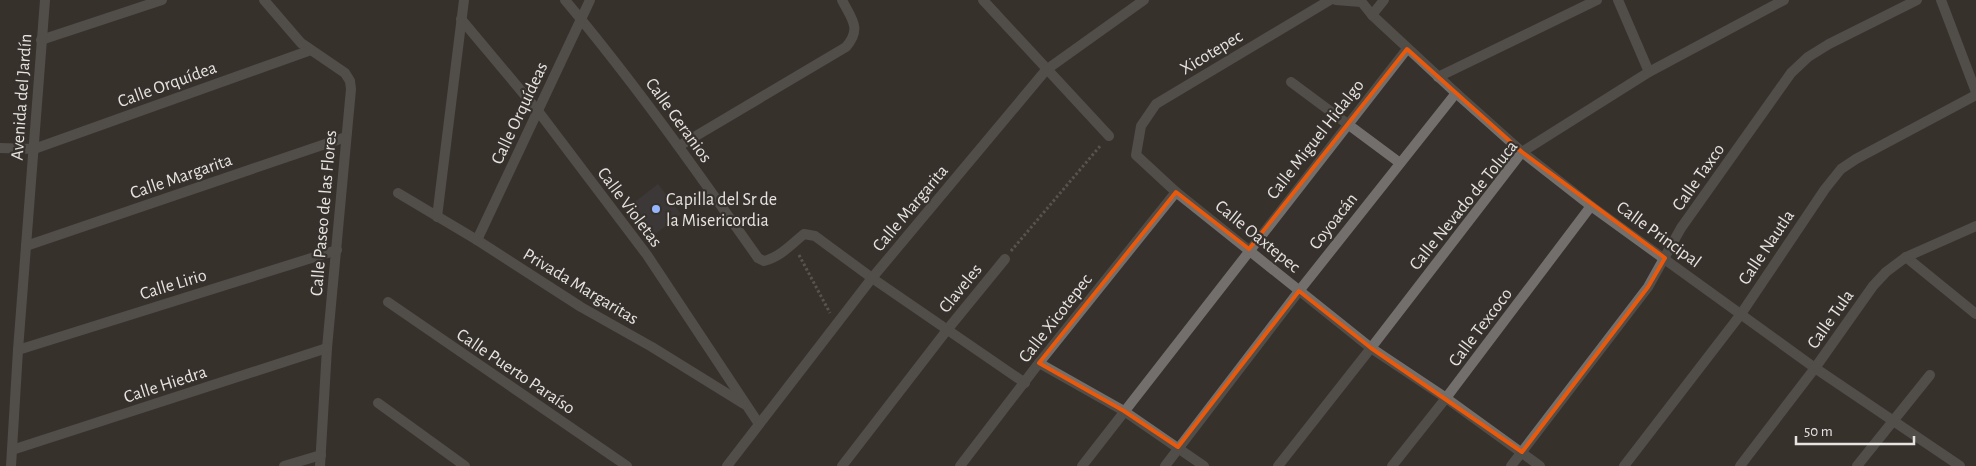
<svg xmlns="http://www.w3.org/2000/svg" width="1976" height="466" font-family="'Alegreya Sans',sans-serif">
<rect width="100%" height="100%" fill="#36312c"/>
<polygon fill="#444045" points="658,184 681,214 654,235 631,205"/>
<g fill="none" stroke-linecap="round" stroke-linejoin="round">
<g stroke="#817d79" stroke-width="3" stroke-dasharray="2.5 2.5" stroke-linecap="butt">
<polyline points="1011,251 1101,145"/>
<polyline points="799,255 830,313"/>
</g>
<g stroke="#726f6d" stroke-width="10">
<polyline points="264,0 301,43 345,73 350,81 351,89 327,348 320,466"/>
<path d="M565,0C634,82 696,170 758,258L764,261C780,257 792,244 804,234L815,236L872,278L1025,383"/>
<polyline points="983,0 1109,136"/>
<polyline points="1330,0 1156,104 1141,126 1136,155 1176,192 1371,348 1446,398 1540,466"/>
<polyline points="1336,0 1361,2"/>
<polyline points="1360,0 1372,15 1456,93 1522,152 1591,206 1815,368 1960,466"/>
<polyline points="1618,0 1649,72"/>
<polyline points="1941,0 1976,92"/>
<polyline points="1372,15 1384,0"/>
<polyline points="461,19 538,111 647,255 759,424"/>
<polyline points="41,40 162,0"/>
<polyline points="1438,77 1597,0"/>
<polyline points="1291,82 1400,163"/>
<path d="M679,146L846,47C862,28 852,20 842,0"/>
<polyline points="0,148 34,149 311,50"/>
<polyline points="398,193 477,240 581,307 652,347 744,404"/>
<polyline points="437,217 464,0"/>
<polyline points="477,240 590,0"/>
<polyline points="26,246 346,137"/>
<polyline points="1906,257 1976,314"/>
<polyline points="388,302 627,466"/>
<polyline points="18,350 337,250"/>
<polyline points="1039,363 1124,411 1204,466"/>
<polyline points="378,403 465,466"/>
<polyline points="12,450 327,348"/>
<polyline points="11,466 18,350 45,0"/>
<polyline points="284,466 321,455"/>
<polyline points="727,466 872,278 1046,70 1144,0"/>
<polyline points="842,466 947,330 1005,259"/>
<polyline points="960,466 1039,363 1176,192"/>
<polyline points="1082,466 1407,49"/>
<polyline points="1165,466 1299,291 1456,93"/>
<polyline points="1278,466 1371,348 1522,152 1649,72 1784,0"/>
<polyline points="1392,466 1446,398 1591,206"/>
<polyline points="1511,466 1648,287 1681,228 1791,73 1808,57 1829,44 1917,0"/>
<polyline points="1624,466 1741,314 1825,189 1841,169 1856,159 1976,95"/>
<polyline points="1740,466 1815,368 1873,286 1886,272 1906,257 1976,226"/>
<polyline points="1857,466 1930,375"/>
</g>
</g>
<path d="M0 0H1976V466H0ZM1407,49L1522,152L1665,258L1648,287L1522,452L1371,348L1299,291L1178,447L1124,411L1039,363L1176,192L1249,249Z" fill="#36312c" fill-opacity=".55" fill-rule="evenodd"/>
<path fill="none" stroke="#e8590c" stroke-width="4" stroke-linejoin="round" d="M1407,49L1522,152L1665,258L1648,287L1522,452L1371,348L1299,291L1178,447L1124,411L1039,363L1176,192L1249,249Z"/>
<circle fill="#95b6fd" stroke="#36312c" stroke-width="2" cx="656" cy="209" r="5"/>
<g text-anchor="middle" stroke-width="4.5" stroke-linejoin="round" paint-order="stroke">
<g font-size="18" fill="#e6e3e0" stroke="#36312c">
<text transform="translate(1211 52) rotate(-31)" y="6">Xicotepec</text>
<text transform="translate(167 84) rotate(-20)" y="6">Calle Orquídea</text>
<text transform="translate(21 97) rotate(-86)" y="6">Avenida del Jardín</text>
<text transform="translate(519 113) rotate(-65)" y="6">Calle Orquídeas</text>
<text transform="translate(679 120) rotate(54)" y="6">Calle Geranios</text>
<text transform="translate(1315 139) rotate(-52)" y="6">Calle Miguel Hidalgo</text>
<text transform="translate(181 176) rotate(-19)" y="6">Calle Margarita</text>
<text transform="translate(1698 177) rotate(-55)" y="6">Calle Taxco</text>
<text transform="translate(1463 205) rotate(-51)" y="6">Calle Nevado de Toluca</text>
<text transform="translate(630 207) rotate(53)" y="6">Calle Violetas</text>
<text transform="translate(910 208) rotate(-50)" y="6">Calle Margarita</text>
<text transform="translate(323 213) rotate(-85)" y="6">Calle Paseo de las Flores</text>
<text transform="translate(1333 221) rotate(-52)" y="6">Coyoacán</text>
<text transform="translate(1659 234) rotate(36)" y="6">Calle Principal</text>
<text transform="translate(1258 236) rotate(39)" y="6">Calle Oaxtepec</text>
<text transform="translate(1766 247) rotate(-56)" y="6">Calle Nautla</text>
<text transform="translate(173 284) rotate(-17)" y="6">Calle Lirio</text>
<text transform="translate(581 286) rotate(31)" y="6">Privada Margaritas</text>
<text transform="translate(960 288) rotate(-51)" y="6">Claveles</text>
<text transform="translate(1055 318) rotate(-52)" y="6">Calle Xicotepec</text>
<text transform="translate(1830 319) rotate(-55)" y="6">Calle Tula</text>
<text transform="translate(1480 327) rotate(-53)" y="6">Calle Texcoco</text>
<text transform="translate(516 371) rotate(34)" y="6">Calle Puerto Paraíso</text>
<text transform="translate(165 384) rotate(-18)" y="6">Calle Hiedra</text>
</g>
<g font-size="18" fill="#e6e3e0" stroke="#36312c" text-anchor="start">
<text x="666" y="205">Capilla del Sr de<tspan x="666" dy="21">la Misericordia</tspan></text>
</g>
</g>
<path d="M1796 436v8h118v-8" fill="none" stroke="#e6e3e0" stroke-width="2.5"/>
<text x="1804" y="436" font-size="15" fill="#e6e3e0" stroke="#36312c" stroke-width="4" paint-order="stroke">50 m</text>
</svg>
